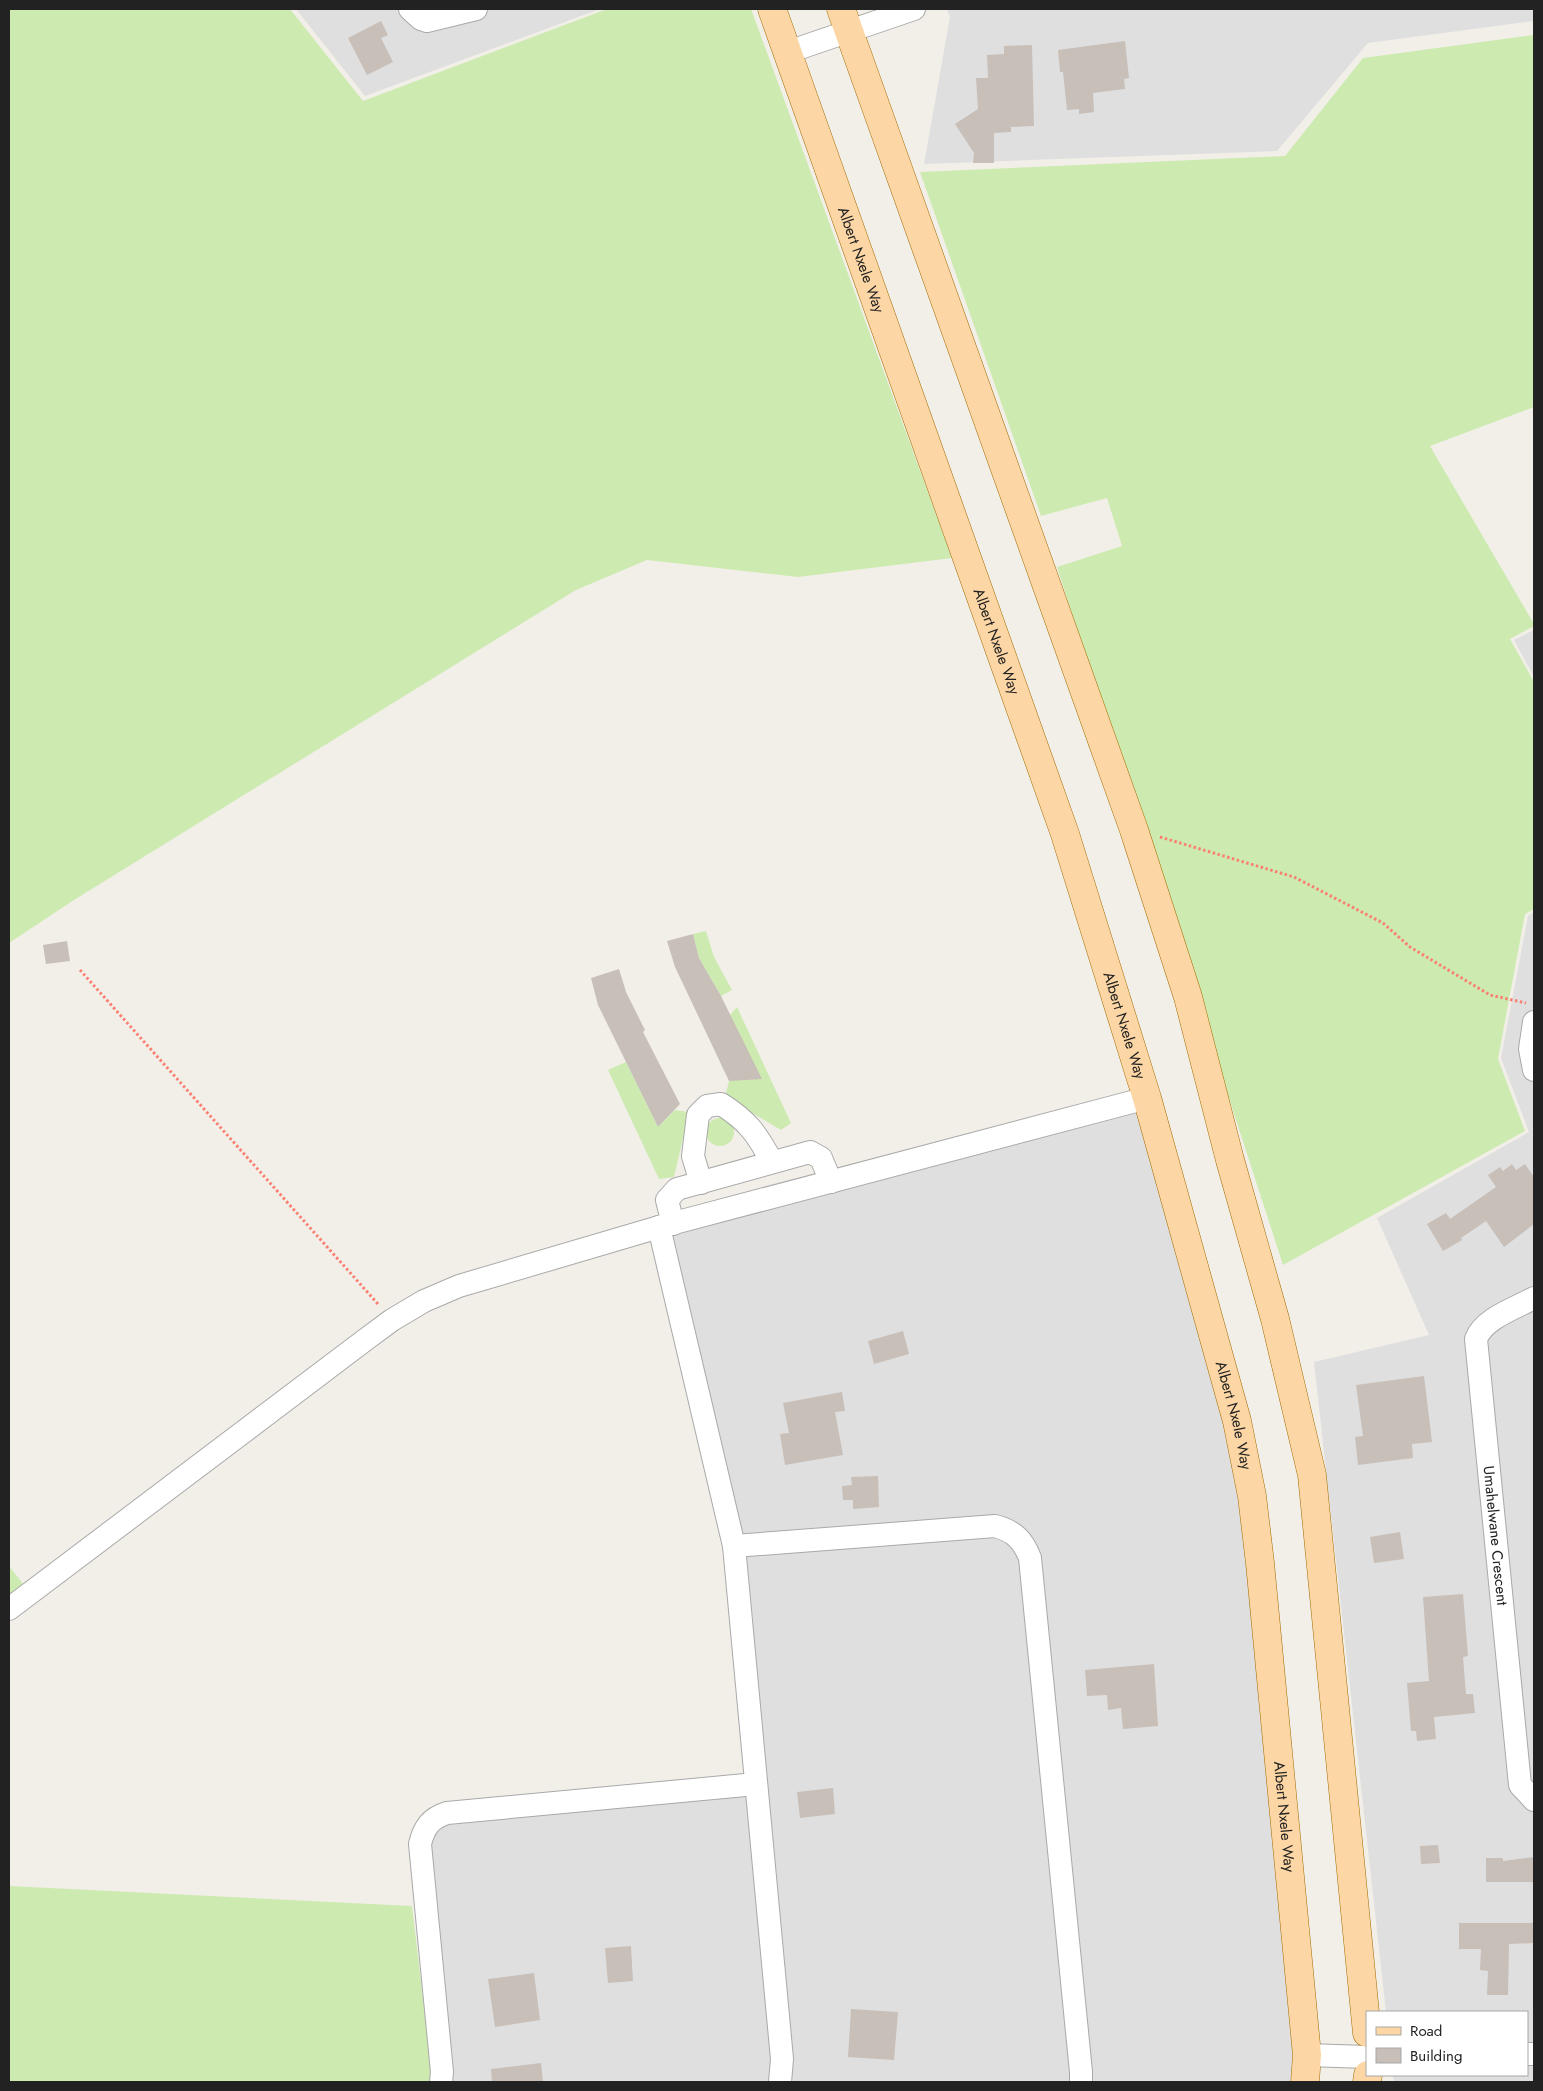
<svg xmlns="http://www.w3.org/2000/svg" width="1543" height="2091" font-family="Jost,sans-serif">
<rect width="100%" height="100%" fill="#f2efe9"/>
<g fill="#e0dfdf">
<polygon points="296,9 600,9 365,96"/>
<polygon points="947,9 1534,9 1534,21 1368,43 1277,151 924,164 950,17"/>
<polygon points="1534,630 1534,677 1514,640"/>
<polygon points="1534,912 1534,2082 1394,2082 1393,2075 1527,2075 1527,2012 1386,2012 1314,1362 1429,1335 1377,1218 1529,1132 1501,1058 1528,916"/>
<polygon points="1141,1108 1243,1498 1297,2082 447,2082 426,1842 446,1818 762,1789 740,1552 667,1233"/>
</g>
<g fill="#cdebb0">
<polygon points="9,9 290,9 363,101 607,9 751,9 952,558 798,577 647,560 576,590 74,900 9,943"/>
<polygon points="1534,35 1534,407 1430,446 1534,624 1534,626 1510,639 1534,682 1534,909 1525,914 1498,1059 1525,1131 1283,1265 1057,567 1122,546 1107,498 1041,516 920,172 1285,156 1363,58"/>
<polygon points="706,931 714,957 732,990 721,996 699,958 693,934"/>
<polygon points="737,1007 791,1123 781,1130 725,1097 729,1081 730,1015"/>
<polygon points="626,1062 658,1127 675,1110 689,1112 674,1177 659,1179 608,1070"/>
<circle cx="720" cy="1132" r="14"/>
<polygon points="9,1566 24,1585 9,1596"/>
<polygon points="9,1886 412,1906 432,2074 431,2082 9,2082"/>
</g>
<g fill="#c7bfb8">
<polygon points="381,21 388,35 381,38 393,62 367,75 348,38"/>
<polygon points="1125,41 1129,78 1124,79 1125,89 1093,93 1094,112 1079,114 1079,109 1067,110 1063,72 1060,72 1058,50"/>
<polygon points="1032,45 1034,126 1011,127 1011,132 994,133 994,163 973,163 974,153 955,124 978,109 976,78 988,78 987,55 1004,54 1004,46"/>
<polygon points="693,934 699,958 721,996 762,1079 729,1081 703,1026 675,967 667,941"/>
<polygon points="67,941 70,961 46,964 43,945"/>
<polygon points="619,969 626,992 645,1030 643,1032 680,1104 658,1127 598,1005 591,978"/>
<polygon points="1512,1164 1516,1170 1525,1164 1534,1177 1534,1224 1504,1247 1486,1221 1461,1238 1462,1240 1443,1251 1427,1224 1446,1213 1450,1219 1496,1187 1488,1175 1500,1167 1503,1171"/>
<polygon points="903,1331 909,1354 874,1364 868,1341"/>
<polygon points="1424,1376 1432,1442 1412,1444 1413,1458 1358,1465 1355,1437 1363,1436 1356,1385"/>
<polygon points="842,1392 845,1411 835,1412 843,1455 785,1465 780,1434 789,1433 783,1403"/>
<polygon points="878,1476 879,1507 853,1509 853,1500 843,1500 842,1486 852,1485 851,1477"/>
<polygon points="1400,1532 1404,1559 1374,1563 1370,1537"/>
<polygon points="1463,1594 1468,1656 1463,1657 1466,1694 1473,1694 1475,1713 1434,1717 1436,1739 1417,1741 1416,1731 1411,1731 1407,1683 1429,1681 1423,1597"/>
<polygon points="1154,1664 1158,1726 1123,1729 1121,1708 1108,1710 1107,1695 1087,1696 1085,1670"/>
<polygon points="833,1788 835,1814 800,1818 797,1792"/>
<polygon points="1438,1845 1440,1863 1421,1864 1420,1846"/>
<polygon points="1534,1857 1534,1882 1486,1882 1486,1858 1503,1858 1503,1861"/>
<polygon points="1459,1923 1534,1923 1534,1943 1509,1944 1508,1995 1487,1995 1488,1971 1480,1970 1481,1949 1459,1949"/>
<polygon points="631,1946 633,1981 608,1983 605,1948"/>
<polygon points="534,1973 540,2020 495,2027 488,1979"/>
<polygon points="851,2009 898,2012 894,2060 848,2057"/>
<polygon points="541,2063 543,2082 492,2082 491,2069"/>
</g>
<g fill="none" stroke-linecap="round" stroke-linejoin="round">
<defs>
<g id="minor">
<polyline points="410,9 421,19 427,21 476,9"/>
<polyline points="788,52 914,9"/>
<polyline points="1534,1022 1530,1049 1534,1070"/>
<path d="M701,1183L693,1156L698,1115L707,1106L721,1104C748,1121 757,1134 772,1162"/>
<polyline points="673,1224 667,1200 677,1189 810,1152 821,1158 831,1182"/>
<polyline points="659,1227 734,1546 782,2059 780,2082"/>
<path id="s1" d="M1534,1298C1516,1308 1484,1318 1476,1339L1520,1785L1534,1800"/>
<path d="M734,1546L995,1526C1014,1531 1023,1540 1030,1558L1081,2072V2082"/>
<polyline points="9,1609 365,1340 392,1320 424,1301 459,1286 659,1227 1147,1098"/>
<polyline points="1527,2054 1534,2054"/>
<polyline points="1307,2055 1367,2057"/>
<path d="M441,2082L442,2072L420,1844C424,1827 431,1818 447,1813L756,1784"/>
</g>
<g id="major">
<path id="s2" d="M772,9L1065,834L1147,1098L1237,1421L1252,1496L1260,1563L1307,2055L1305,2082"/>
<polyline points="841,9 1134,830 1188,997 1230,1160 1275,1319 1312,1475 1367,2033"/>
<polyline points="1367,2082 1368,2075"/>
</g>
</defs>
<use href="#minor" stroke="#a9a9a9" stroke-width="24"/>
<use href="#major" stroke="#a06b00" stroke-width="29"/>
<g stroke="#fa8072" stroke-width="3" stroke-dasharray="2.5 2.5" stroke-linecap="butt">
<polyline points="1160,837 1294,877 1383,923 1410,947 1490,995 1526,1003"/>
<polyline points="80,970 378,1304"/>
</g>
<use href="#minor" stroke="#fff" stroke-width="22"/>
<use href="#major" stroke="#fcd6a4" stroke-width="28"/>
</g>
<g text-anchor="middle" stroke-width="4.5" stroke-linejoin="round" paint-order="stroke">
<g font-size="15" fill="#222" stroke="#fff">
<text dy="5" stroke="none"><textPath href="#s2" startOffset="266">Albert Nxele Way</textPath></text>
<text dy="5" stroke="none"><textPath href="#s2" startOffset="671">Albert Nxele Way</textPath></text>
<text dy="5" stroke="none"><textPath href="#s2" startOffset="1076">Albert Nxele Way</textPath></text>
<text dy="5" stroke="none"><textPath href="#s2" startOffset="1481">Albert Nxele Way</textPath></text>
<text dy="5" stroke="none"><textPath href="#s1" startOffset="270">Umahelwane Crescent</textPath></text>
<text dy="5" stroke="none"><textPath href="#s2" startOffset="1886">Albert Nxele Way</textPath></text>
</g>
</g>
<rect width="1543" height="2091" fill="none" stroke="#222222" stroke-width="20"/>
<rect x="1366" y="2011" width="162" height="65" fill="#ffffff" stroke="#a7a7a7"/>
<rect x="1376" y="2027" width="25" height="8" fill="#fcd6a4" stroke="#a7a7a7"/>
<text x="1410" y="2036" font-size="15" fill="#222222">Road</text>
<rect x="1376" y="2048" width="25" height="15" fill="#c7bfb8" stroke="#a7a7a7"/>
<text x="1410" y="2061" font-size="15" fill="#222222">Building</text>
</svg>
